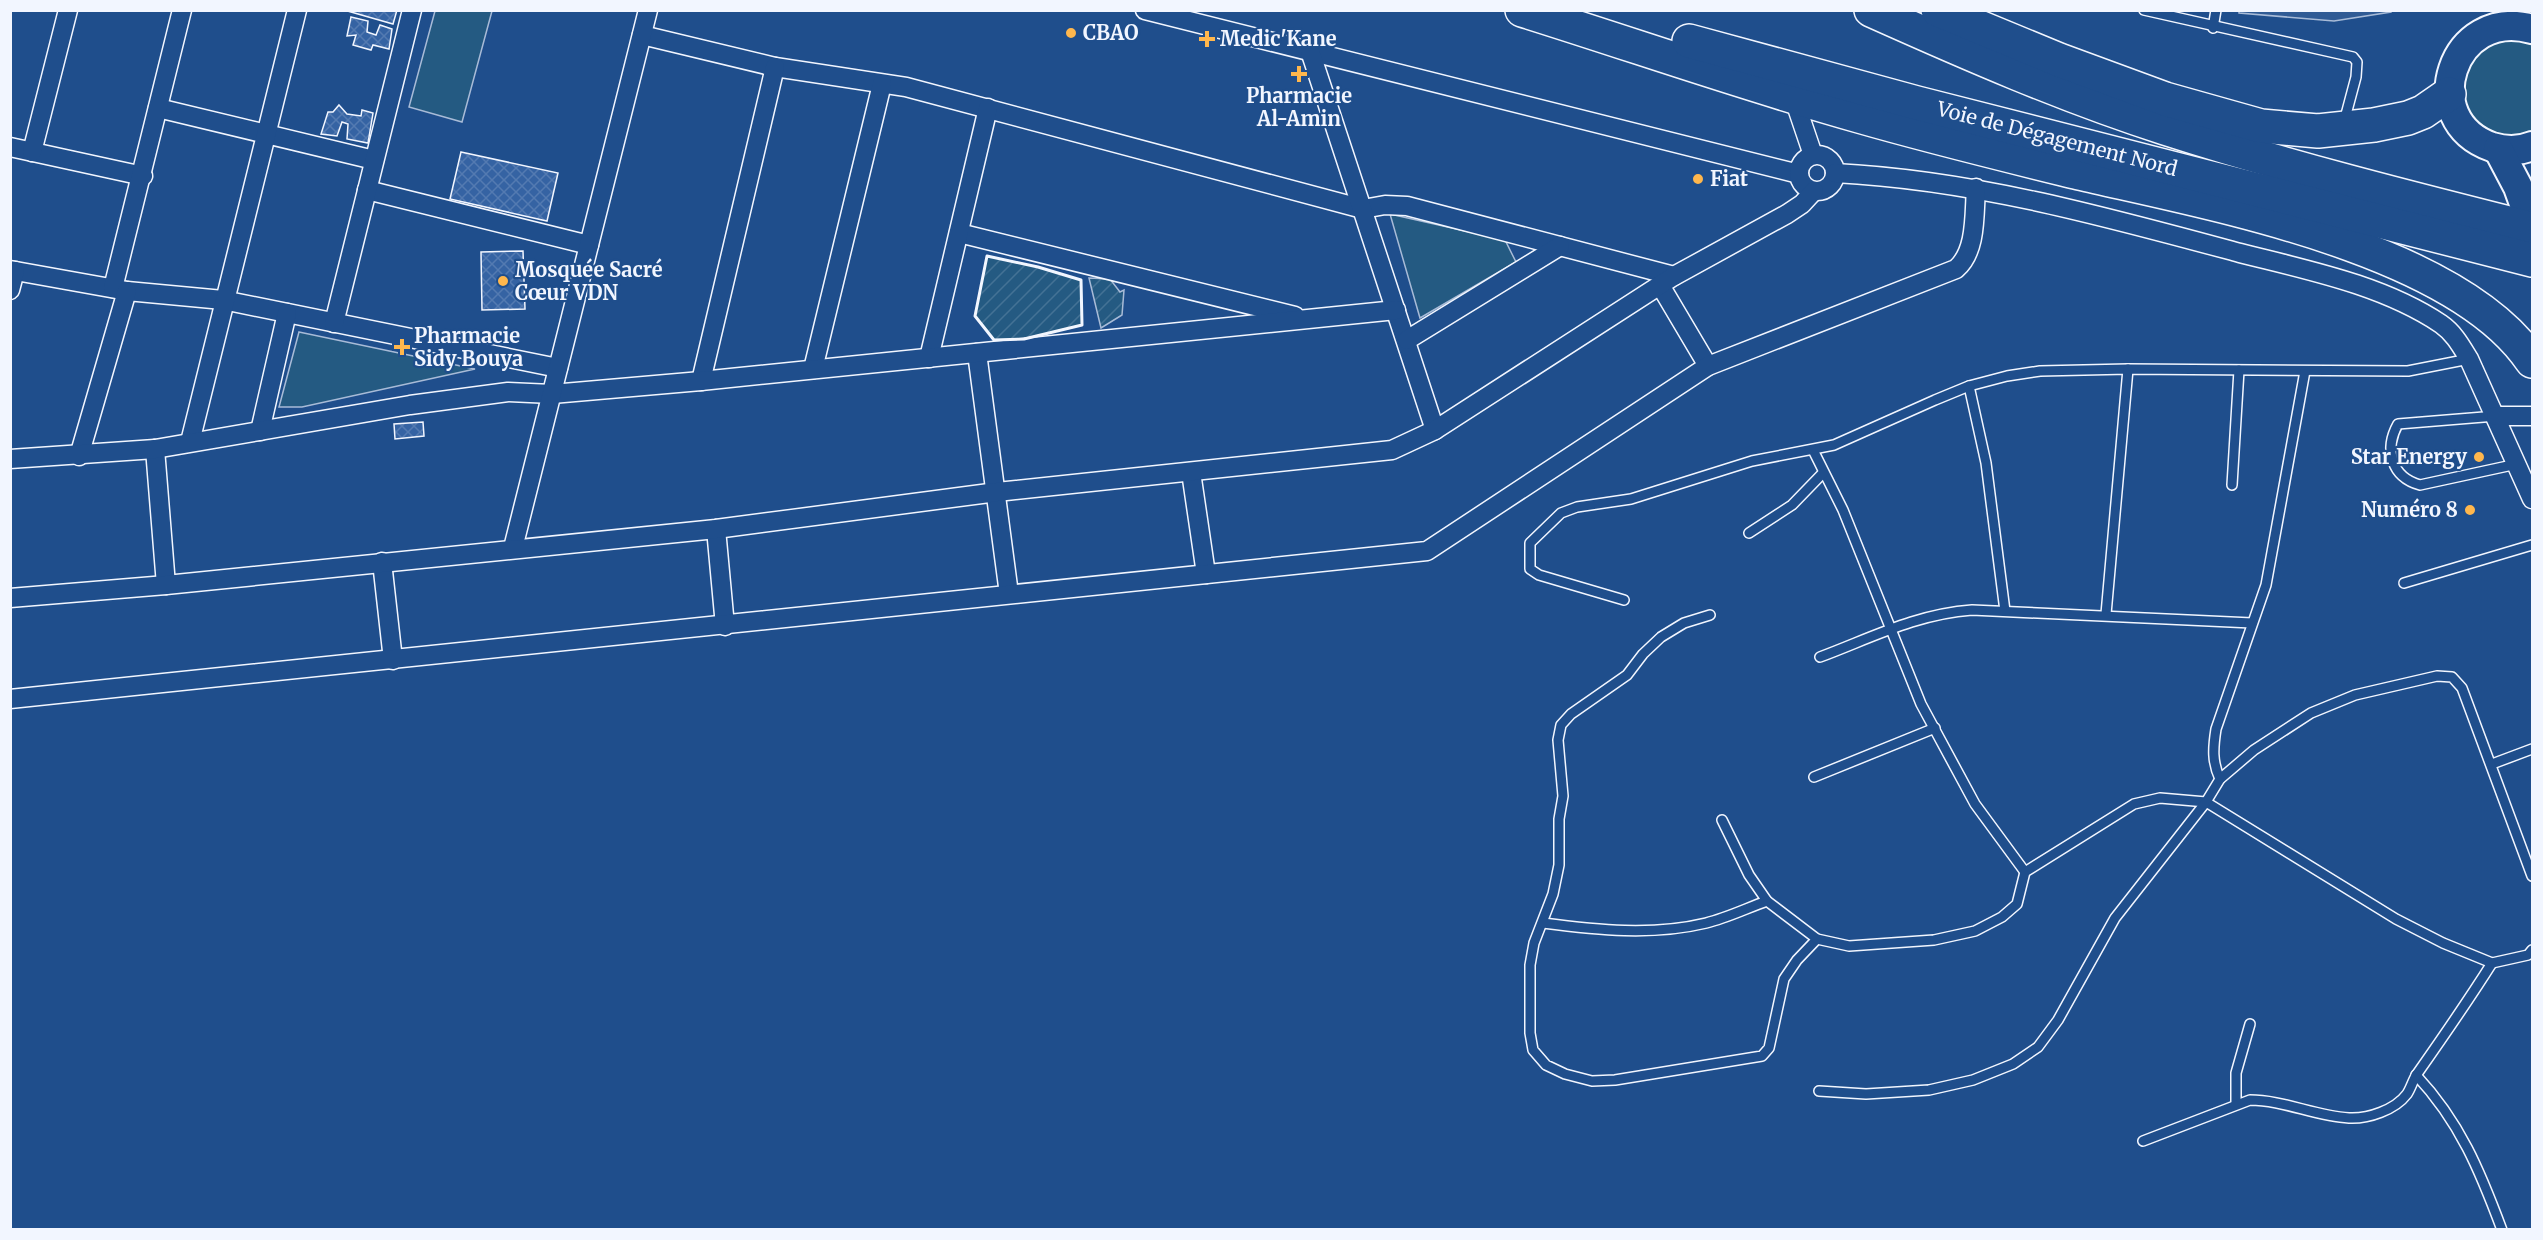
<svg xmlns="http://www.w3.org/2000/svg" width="2543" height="1240" font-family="Merriweather,serif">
<defs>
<pattern id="garden-furrows" width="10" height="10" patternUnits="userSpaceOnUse" patternTransform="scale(1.5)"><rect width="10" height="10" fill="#245a82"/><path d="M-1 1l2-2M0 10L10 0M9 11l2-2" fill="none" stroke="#447295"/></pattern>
<pattern id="building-cross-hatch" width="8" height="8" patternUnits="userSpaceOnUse" patternTransform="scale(1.5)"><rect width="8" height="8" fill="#3563a3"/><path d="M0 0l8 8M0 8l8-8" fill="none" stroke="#537ab1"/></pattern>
</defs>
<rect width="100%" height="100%" fill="#1f4e8c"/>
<g fill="#245a82" stroke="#a8bbd7" stroke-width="1.5">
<polygon points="435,11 492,11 462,122 409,107"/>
<polygon points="2520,39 2532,45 2532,132 2507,139 2472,127 2456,75 2483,42"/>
<polygon points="1390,214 1505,240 1516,262 1420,318"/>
<polygon points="299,332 475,369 302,407 279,407"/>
</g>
<g fill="url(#garden-furrows)" stroke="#a8bbd7" stroke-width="1.5">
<polygon points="987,256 1038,267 1081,280 1082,325 1024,339 994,340 975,316"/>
<polygon points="1089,278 1110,279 1120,292 1124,290 1122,315 1101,328"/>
</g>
<polygon fill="#305b95" stroke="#a8bbd7" stroke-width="1.5" points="2239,11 2391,10 2391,12 2334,21 2239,13"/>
<g fill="url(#building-cross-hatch)" stroke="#f2f6ff" stroke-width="1.5">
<polygon points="344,10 397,10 393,24"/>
<polygon points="351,17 368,21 367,32 376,35 380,25 392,29 389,49 373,45 371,50 353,45 356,35 347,36"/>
<polygon points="339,105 347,114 361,116 362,110 373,113 368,143 347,139 348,124 342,122 337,136 321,134 328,112 333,112"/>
<polygon points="461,152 558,173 547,221 450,199"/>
<polygon points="523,251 525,309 482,310 481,252"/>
<polygon points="423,422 424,436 395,439 394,424"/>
</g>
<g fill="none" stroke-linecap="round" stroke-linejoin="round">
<defs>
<g id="lane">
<polyline points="2144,10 2353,57 2357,62 2356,77 2344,122"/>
<polyline points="2213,28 2216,10"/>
<polyline points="1969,386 1986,463 2005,611"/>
<path d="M2496,416L2398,424C2384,449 2391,477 2420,485L2517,464"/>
<polyline points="1813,450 1843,510 1921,704 1975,804 2025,872"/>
<polyline points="2232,485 2239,370"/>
<polyline points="1749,533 1792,505 1823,473"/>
<polyline points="2404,583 2532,545"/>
<polyline points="1624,600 1539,575 1530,569 1530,543 1561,513 1577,507 1631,499 1752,461 1834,445 1935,400 1969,386 2007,376 2040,371 2128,369 2408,371 2469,359"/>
<polyline points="2106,614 2128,369"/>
<polyline points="1710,615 1684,623 1661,637 1643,654 1627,675 1571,714 1561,725 1558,740 1563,796 1559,819 1559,865 1553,894 1534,943 1530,965 1530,1033 1533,1050 1546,1065 1565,1074 1592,1081 1615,1080 1762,1056 1769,1048 1784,979 1797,960 1817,939"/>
<path d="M1820,657C1871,638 1916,614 1972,610L2252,623"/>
<polyline points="2492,764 2532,749"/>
<polyline points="1814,777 1935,728"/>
<path d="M2220,779C2212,762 2213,748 2216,729L2266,585L2305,371"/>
<polyline points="1722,820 1749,875 1767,901 1817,939 1849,946 1934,940 1975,931 2002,917 2017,904 2025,872 2134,804 2160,798 2206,802 2396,919 2443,943 2492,963 2528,955 2532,950"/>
<path d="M1543,923C1597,930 1652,936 1706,923C1727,918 1747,908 1767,901"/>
<path d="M2416,1075C2460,1122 2480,1171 2502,1230"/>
<polyline points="1819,1091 1866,1094 1929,1090 1973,1080 2013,1064 2038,1047 2058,1020 2115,918 2206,802 2220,779 2254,750 2311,713 2355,695 2437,676 2452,677 2462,688 2532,876"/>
<polyline points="2236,1104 2236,1073 2250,1024"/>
<path d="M2143,1141L2250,1100C2283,1100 2315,1116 2349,1118C2368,1119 2395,1110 2407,1094C2411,1088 2413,1080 2417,1074C2443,1037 2468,1001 2492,963"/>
</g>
<g id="street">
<polyline points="1145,10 1799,174"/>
<polyline points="642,35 775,67 906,87 1363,209 1385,205 1407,206 1674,276"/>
<polyline points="1310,51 1435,430"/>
<polyline points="1793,96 1813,155"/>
<polyline points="158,108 374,160"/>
<polyline points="10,147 143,176"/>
<polyline points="32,152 68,10"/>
<circle cx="1817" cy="173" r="18"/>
<path d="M1835,173C1974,180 2107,217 2240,253C2307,270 2383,285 2441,324C2454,333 2461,346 2469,359L2532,499"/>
<polyline points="367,190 589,245"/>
<polyline points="959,233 1295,316"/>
<polyline points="10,270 127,291 223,300 558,368"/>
<polyline points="1660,285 1708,366"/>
<polyline points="113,288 182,10"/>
<polyline points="10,290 15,271"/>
<polyline points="334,323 412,10"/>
<polyline points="1407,340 1560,246"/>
<polyline points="977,353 1009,594"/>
<polyline points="929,358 988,108"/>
<polyline points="813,369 882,84"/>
<polyline points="701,381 775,67"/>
<polyline points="2496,416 2532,416"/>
<polyline points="260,431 287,313"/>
<polyline points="190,442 297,10"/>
<polyline points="155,449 166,585"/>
<polyline points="79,456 127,291"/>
<polyline points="10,459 155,449 410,405 508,392 552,394 701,381 1396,310"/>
<polyline points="1191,472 1206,574"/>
<polyline points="716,529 725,626"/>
<polyline points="513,548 648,10"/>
<polyline points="382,562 393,660"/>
<polyline points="10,598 166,585 716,529 997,492 1392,450 1435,430 1674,276 1787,214 1802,204 1814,191"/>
<path d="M10,699L1427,551L1708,366L1956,269C1977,251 1974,214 1976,188"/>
</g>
<g id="primary">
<path d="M2532,29C2452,6 2415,120 2492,147C2505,151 2520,151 2532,146"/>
<polyline points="2498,149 2518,187 2532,226"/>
</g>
<g id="highway">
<path d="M1522,10C1634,45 1745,84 1859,116C1932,137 2006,155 2079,173C2208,203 2455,247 2532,361"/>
<path d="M1871,10C1967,53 2065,96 2165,128C2286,167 2409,198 2532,229"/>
<polyline points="1938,10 2059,60 2165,99 2261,126 2318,131 2374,125 2408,118 2423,112 2449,94"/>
<path id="s1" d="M1689,41L1917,103L2532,260"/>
</g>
</defs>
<use href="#lane" stroke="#f2f6ff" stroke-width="12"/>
<use href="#street" stroke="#f2f6ff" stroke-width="21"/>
<use href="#primary" stroke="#f2f6ff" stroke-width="32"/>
<use href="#highway" stroke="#f2f6ff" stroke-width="36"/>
<use href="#lane" stroke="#1f4e8c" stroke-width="9"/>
<use href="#street" stroke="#1f4e8c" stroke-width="18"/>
<use href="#primary" stroke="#1f4e8c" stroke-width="28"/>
<use href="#highway" stroke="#1f4e8c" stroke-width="33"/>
<polygon stroke="#f2f6ff" stroke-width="3" points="987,256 1038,267 1081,280 1082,325 1024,339 994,340 975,316"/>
</g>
<g fill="#ffb74d" stroke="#1f4e8c" stroke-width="2">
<circle cx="1071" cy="33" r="6"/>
<path d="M1204 30h6v6h6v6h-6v6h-6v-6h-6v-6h6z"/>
<path d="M1296 65h6v6h6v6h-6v6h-6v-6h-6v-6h6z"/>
<circle cx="1698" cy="179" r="6"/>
<circle cx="503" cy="281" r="6"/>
<path d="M399 338h6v6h6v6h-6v6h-6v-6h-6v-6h6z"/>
<circle cx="2479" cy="457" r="6"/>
<circle cx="2470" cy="510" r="6"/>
</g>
<g text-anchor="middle" stroke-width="4.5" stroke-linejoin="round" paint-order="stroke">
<g font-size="20" font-weight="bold" fill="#f2f6ff" stroke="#1f4e8c" text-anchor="start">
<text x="1083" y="40">CBAO</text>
<text x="1220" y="46">Medic'Kane</text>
<text x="1299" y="103" text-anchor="middle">Pharmacie<tspan x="1299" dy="23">Al-Amin</tspan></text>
<text x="1710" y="186">Fiat</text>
<text x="515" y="277">Mosquée Sacré<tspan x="515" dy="23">Cœur VDN</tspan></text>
<text x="414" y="343">Pharmacie<tspan x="414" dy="23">Sidy Bouya</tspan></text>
<text x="2467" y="464" text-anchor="end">Star Energy</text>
<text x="2458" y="517" text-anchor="end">Numéro 8</text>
</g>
<g font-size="20" fill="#f2f6ff" stroke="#1f4e8c">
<text dy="7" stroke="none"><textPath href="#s1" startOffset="381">Voie de Dégagement Nord</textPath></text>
</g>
</g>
<rect width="2543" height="1240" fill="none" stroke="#f2f6ff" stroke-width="24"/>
</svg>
